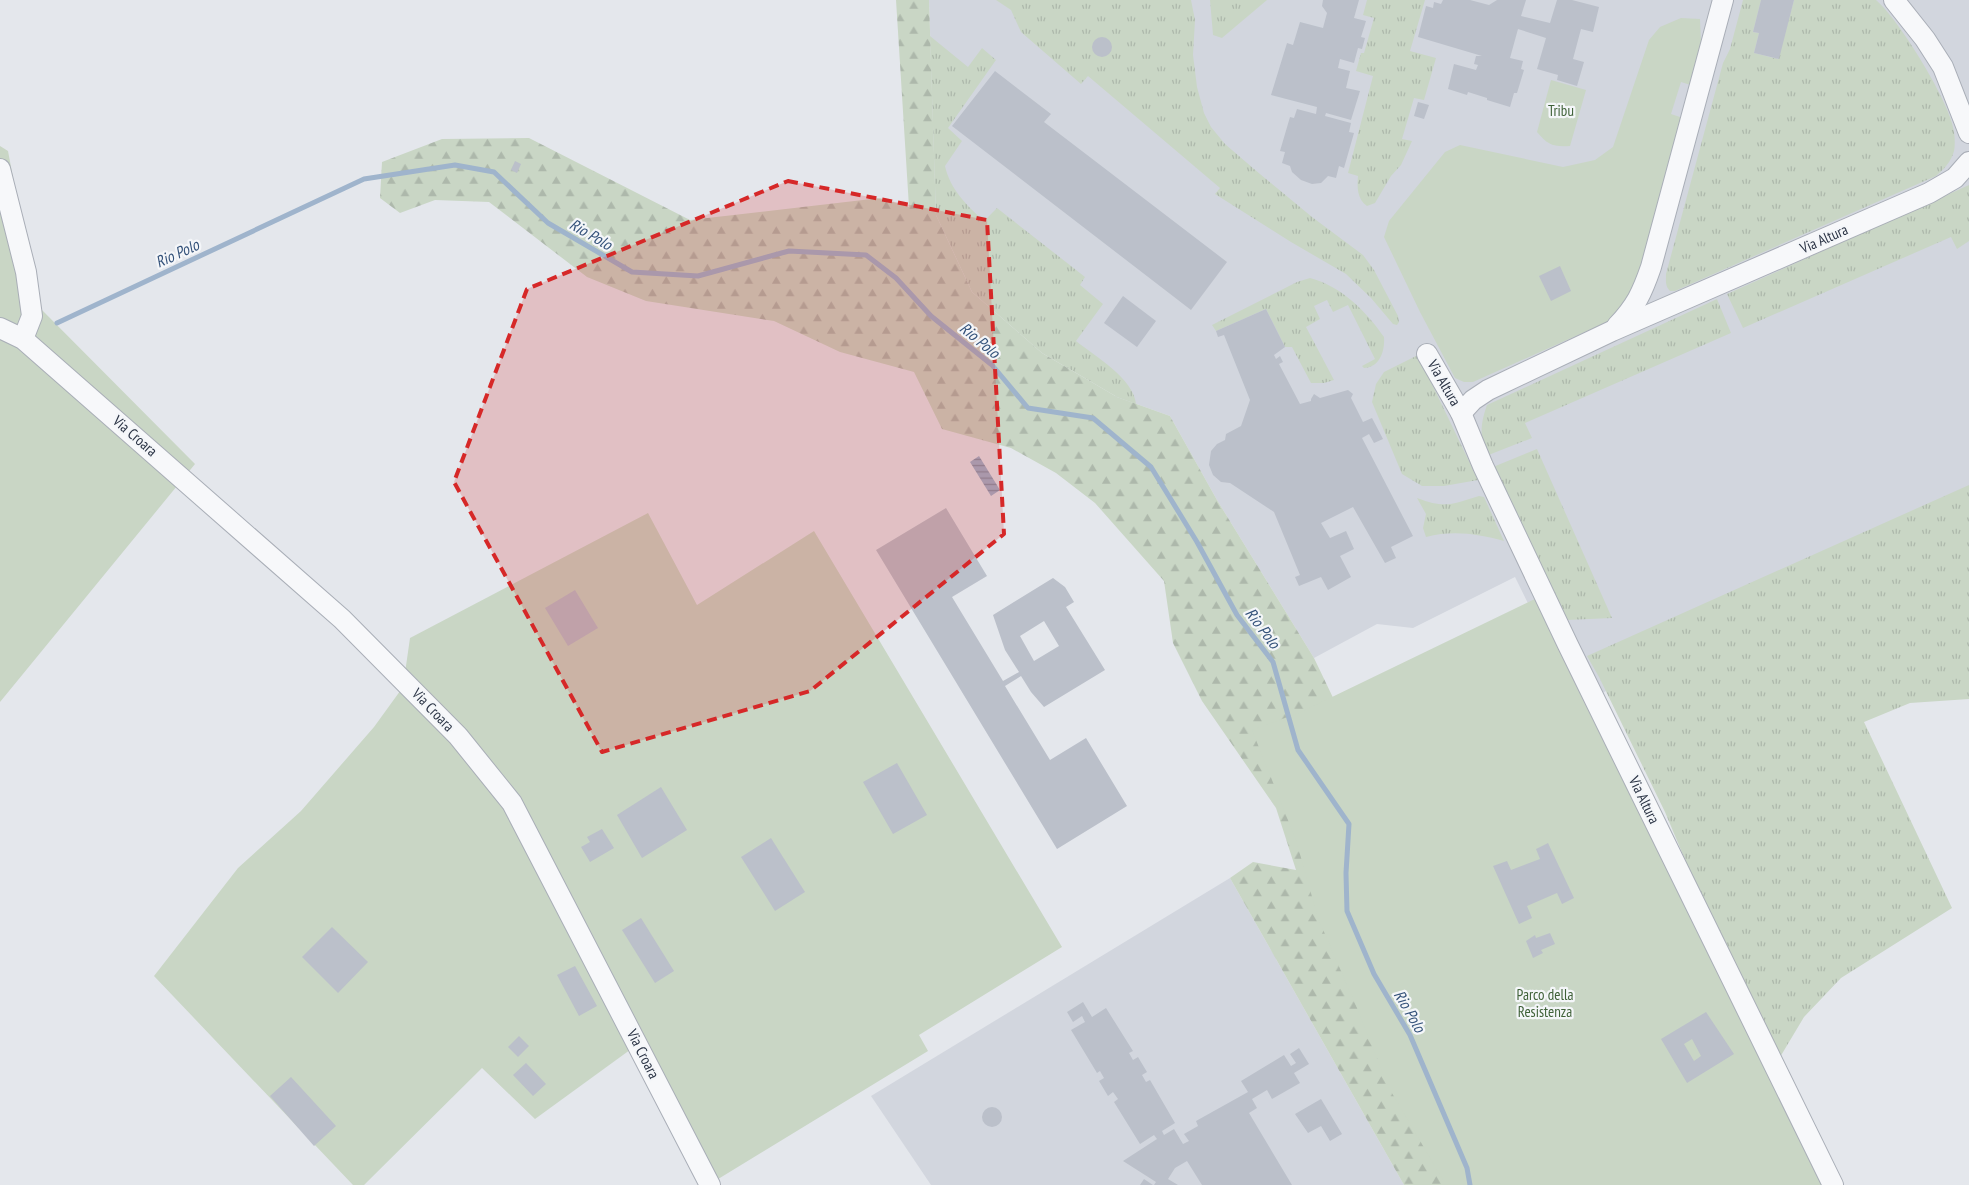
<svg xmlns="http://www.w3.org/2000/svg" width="1969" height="1185" font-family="'PT Sans Narrow',sans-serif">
<defs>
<pattern id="grass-tufts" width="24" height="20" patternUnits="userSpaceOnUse" patternTransform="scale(1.25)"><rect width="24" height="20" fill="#c9d6c5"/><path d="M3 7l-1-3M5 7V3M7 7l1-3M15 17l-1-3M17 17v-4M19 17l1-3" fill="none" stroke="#adb8ab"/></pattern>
<pattern id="forest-firs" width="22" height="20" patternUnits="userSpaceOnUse" patternTransform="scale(1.25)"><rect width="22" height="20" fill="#c9d6c5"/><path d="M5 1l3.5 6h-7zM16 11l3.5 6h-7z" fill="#adb8ab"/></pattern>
<pattern id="water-rules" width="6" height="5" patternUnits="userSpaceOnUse" patternTransform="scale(1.25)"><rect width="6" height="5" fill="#9fb4cc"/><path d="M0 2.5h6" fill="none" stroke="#8293a7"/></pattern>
</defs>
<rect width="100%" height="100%" fill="#e4e7ec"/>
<g fill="#d2d6de">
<polygon points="929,0 1969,0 1969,525 1578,704 1515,577 1413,628 1377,624 1314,658 1217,500 1170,416 1117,397 936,215"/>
<polygon points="1230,878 1404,1185 931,1185 871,1096"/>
</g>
<g fill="url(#grass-tufts)">
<polygon points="996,0 1191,0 1195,20 1193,55 1197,87 1204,113 1211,127 1225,144 1254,169 1312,217 1363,255 1374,270 1398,316 1399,322 1397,325 1393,324 1371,298 1346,274 1291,242 1215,194 1220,188 1088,76 1081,84 1021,32 1011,10"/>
<polygon points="1210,0 1267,0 1222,38 1213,35"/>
<path d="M1367,0H1425L1410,51L1436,58L1424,100L1414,98L1402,139L1412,141L1401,165L1391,176L1375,203L1367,206C1357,199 1357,187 1358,176L1348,173L1373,76L1356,71L1361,53H1364L1374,18L1363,15Z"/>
<path d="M1743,0H1761L1753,32L1759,33L1754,53L1778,59L1794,0H1876C1898,18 1952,105 1954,132C1955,138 1955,146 1954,151C1951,162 1944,169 1936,176L1675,291H1670C1665,286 1666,281 1666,274L1723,63L1730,49Z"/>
<path d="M930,36L968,67L982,48L996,60L948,128L962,141L945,166C950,189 967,206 984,221L997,208L1085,277L1080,285L1103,304L1076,341C1095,356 1134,379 1136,404L1117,397L1042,353L972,292L936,215Z"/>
<polygon points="1969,185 1969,241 1957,249 1951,237 1743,328 1727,294"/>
<path d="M1310,278C1341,286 1366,311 1384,337C1385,351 1380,367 1364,368L1362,366L1375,359L1348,305L1333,312L1327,300L1314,306L1320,319L1306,327L1334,380L1324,383H1311L1292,347H1285L1266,309L1216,331L1212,325L1297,282Z"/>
<path d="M1717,299L1731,333L1525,423L1532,438L1486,456C1480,436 1480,425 1487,405Z"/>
<polygon points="1418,355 1478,480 1444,486 1422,486 1402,474 1372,402 1376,384 1384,372"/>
<polygon points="1537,449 1612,618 1567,620 1493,467"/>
<polygon points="1969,485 1969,699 1910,703 1864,722 1952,908 1841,978 1804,1017 1773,1069 1665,812 1599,677 1587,656"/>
<path d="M1479,496L1484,497L1504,541C1477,534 1454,530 1426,537L1423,528L1426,514L1417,498C1446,509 1452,504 1479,496Z"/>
</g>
<polygon fill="url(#forest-firs)" points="896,0 929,0 936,215 972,292 1042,353 1117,397 1170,416 1217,500 1314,658 1360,754 1509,1185 1404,1185 1230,878 1253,862 1296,870 1276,808 1202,701 1173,643 1164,581 1095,503 1056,473 1011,448 942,429 914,372 840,352 774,321 646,301 587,277 489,202 435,200 400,213 380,198 382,162 442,139 529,138 690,220 880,198 909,207"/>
<g fill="#c9d6c5">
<polygon points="1681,18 1700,19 1702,66 1697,87 1681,82 1671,114 1686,119 1631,297 1607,322 1473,382 1464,382 1455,378 1420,312 1384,237 1389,221 1445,152 1460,145 1563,167 1595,160 1613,147 1649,40 1660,27"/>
<path d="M1551,80L1586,90L1570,146C1553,147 1548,145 1537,132Z"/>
<polygon points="0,146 8,151 37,305 195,464 0,702"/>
<polygon points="648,513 697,605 814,531 1062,947 919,1035 928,1051 710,1184 634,1047 535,1119 482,1068 364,1185 353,1185 154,976 238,868 301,811 374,727 403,687 410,638"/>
<polygon points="1541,596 1832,1185 1446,1185 1389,1088 1357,1008 1318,918 1296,840 1252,730 1301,712"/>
</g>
<polygon fill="url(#water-rules)" points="979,456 1000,490 991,496 970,462"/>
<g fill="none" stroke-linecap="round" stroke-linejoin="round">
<polyline stroke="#9fb4cc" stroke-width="5" points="57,323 364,179 455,165 494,172 548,223 632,272 698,276 789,251 866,255 896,278 931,316 992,365 1028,408 1093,418 1151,467 1197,542 1237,615 1273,662 1298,750 1349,824 1346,873 1347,911 1374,974 1410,1035 1467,1168 1470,1185"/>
</g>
<g fill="#bbc0ca" fill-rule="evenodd">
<polygon points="1323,0 1359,0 1354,18 1366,21 1361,37 1365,38 1362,49 1358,48 1354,63 1340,59 1338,68 1350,71 1346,88 1360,91 1351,120 1326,113 1325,116 1351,123 1349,132 1354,133 1344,168 1339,166 1336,178 1328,176 1321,183 1312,184 1301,180 1292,172 1290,166 1282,163 1285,152 1280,151 1290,117 1294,118 1297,109 1316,114 1317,107 1271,95 1287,43 1293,45 1300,22 1323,28 1327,13 1322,6"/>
<polygon points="1443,0 1470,0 1489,5 1497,0 1526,0 1521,16 1550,23 1557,0 1572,0 1599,7 1593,32 1581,29 1573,59 1584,62 1577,86 1557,80 1558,75 1537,69 1546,38 1518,29 1510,58 1523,61 1521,69 1524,70 1517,93 1514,93 1510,107 1487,100 1487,98 1468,92 1467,95 1448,89 1454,64 1476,70 1478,65 1474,64 1476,56 1482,56 1418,37 1426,6 1433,8 1434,2 1441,4"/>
<polygon points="1761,0 1794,0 1779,59 1754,53 1759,33 1753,32"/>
<circle cx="1102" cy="47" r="10"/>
<polygon points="995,71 1051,114 1044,122 1227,262 1191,310 952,126"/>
<polygon points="1418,102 1429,105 1424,119 1414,116"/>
<polygon points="515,161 521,164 517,173 511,170"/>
<polygon points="1560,266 1571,291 1551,301 1539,276"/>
<polygon points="1123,296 1156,321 1137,347 1104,323"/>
<polygon points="1266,309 1285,347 1274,355 1276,359 1280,356 1283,362 1279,364 1300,404 1311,401 1311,399 1314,394 1320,398 1348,390 1353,394 1351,398 1363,422 1372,418 1383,439 1374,443 1369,434 1362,438 1413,536 1391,547 1396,558 1385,563 1353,507 1321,523 1330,538 1346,531 1354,549 1340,556 1351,577 1328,590 1321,577 1299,586 1295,577 1300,575 1274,512 1230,483 1221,482 1213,475 1209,465 1211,451 1217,444 1225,440 1226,434 1241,426 1250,400 1224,335 1218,337 1216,331"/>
<path d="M946,508L987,576L952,597L1003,681L1019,672L1005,650L993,615L1053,578L1065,587L1074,602L1066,607L1105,670L1044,707L1031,692L1021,676L1005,686L1050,760L1086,738L1127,806L1057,849L876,550ZM1044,621L1059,646L1034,661L1020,636Z"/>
<polygon points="575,590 598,628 568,646 545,608"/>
<polygon points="897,763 927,815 893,834 863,782"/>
<polygon points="661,787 687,830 642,858 617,815"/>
<polygon points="602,829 614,848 590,862 581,847 590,842 587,837"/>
<polygon points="771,838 805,892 775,911 741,857"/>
<polygon points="1548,843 1574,898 1562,904 1557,893 1527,906 1532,918 1519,924 1493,866 1507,861 1511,870 1540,859 1536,849"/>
<polygon points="641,918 674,971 655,983 622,930"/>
<polygon points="332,927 368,962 338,993 302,957"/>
<polygon points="1550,933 1555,944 1541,950 1543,953 1533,958 1526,941 1535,935 1536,938"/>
<polygon points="575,966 597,1006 579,1016 557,975"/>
<polygon points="1083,1002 1092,1017 1106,1008 1133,1051 1129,1053 1133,1060 1138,1057 1147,1072 1142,1075 1146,1082 1150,1080 1175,1123 1162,1131 1164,1135 1174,1129 1183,1144 1189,1141 1184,1134 1198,1126 1196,1121 1248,1092 1241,1081 1284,1055 1291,1066 1296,1063 1290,1054 1299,1048 1309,1064 1294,1073 1300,1083 1272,1099 1267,1090 1252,1099 1257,1108 1249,1113 1292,1185 1202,1185 1187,1161 1175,1168 1168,1179 1178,1185 1154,1185 1156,1182 1123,1161 1157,1139 1154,1135 1140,1144 1114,1102 1118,1099 1113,1092 1108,1096 1099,1081 1104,1078 1100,1071 1097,1073 1071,1030 1085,1022 1082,1016 1073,1022 1067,1012"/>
<path d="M1706,1012L1734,1054L1687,1083L1661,1039ZM1692,1039L1701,1056L1694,1061L1684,1044Z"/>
<polygon points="519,1036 529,1046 518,1057 508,1047"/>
<polygon points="526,1063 546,1084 533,1096 513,1075"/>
<polygon points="291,1077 336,1126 314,1146 270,1096"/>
<polygon points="1321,1099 1342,1134 1330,1141 1321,1126 1308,1133 1295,1114"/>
<circle cx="992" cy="1117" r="10"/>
<polygon points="1144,1179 1153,1185 1140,1185"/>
</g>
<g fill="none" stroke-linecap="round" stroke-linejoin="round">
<defs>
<g id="minor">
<polyline points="1894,0 1925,39 1943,67 1969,133"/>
<polyline points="0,169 26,272 32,316 23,339"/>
<path d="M1617,326C1636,306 1642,293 1651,267L1723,0"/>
<polyline points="0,328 23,339 342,619 458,736 512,803 710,1185"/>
<polyline points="1427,354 1461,413 1483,466 1568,645 1833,1185"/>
<polyline points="1461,413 1473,400 1488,390 1612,331 1929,193 1955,178 1969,162"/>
</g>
</defs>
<use href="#minor" stroke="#a9aeb7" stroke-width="22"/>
<use href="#minor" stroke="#f7f8fa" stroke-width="20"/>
</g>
<path fill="#d62828" fill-opacity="0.2" stroke="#d62828" stroke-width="4" stroke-dasharray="10 6" stroke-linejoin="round" d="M788,181L987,220L1004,534L810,691L602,752L454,482L527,289Z"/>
<g text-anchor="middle" stroke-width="4.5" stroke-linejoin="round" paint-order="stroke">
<g font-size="15" fill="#3f6138" stroke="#f4f6f9">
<text x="1561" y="116">Tribu</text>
<text x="1545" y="1000">Parco della<tspan x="1545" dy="17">Resistenza</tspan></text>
</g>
<g font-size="15" fill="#2b3445" stroke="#f4f6f9">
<text transform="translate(1824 239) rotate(-24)" y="5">Via Altura</text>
<text transform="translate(1444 383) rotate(60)" y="5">Via Altura</text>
<text transform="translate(135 436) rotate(41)" y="5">Via Croara</text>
<text transform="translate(433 710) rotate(46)" y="5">Via Croara</text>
<text transform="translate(1644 800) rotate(64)" y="5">Via Altura</text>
<text transform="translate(643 1054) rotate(63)" y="5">Via Croara</text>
</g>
<g font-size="16" font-style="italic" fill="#34527a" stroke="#f4f6f9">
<text transform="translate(591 234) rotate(30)" y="6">Rio Polo</text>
<text transform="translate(177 253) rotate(-25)" y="6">Rio Polo</text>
<text transform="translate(980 340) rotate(40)" y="6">Rio Polo</text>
<text transform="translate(1263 628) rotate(53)" y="6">Rio Polo</text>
<text transform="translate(1410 1011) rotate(60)" y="6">Rio Polo</text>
</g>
</g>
</svg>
